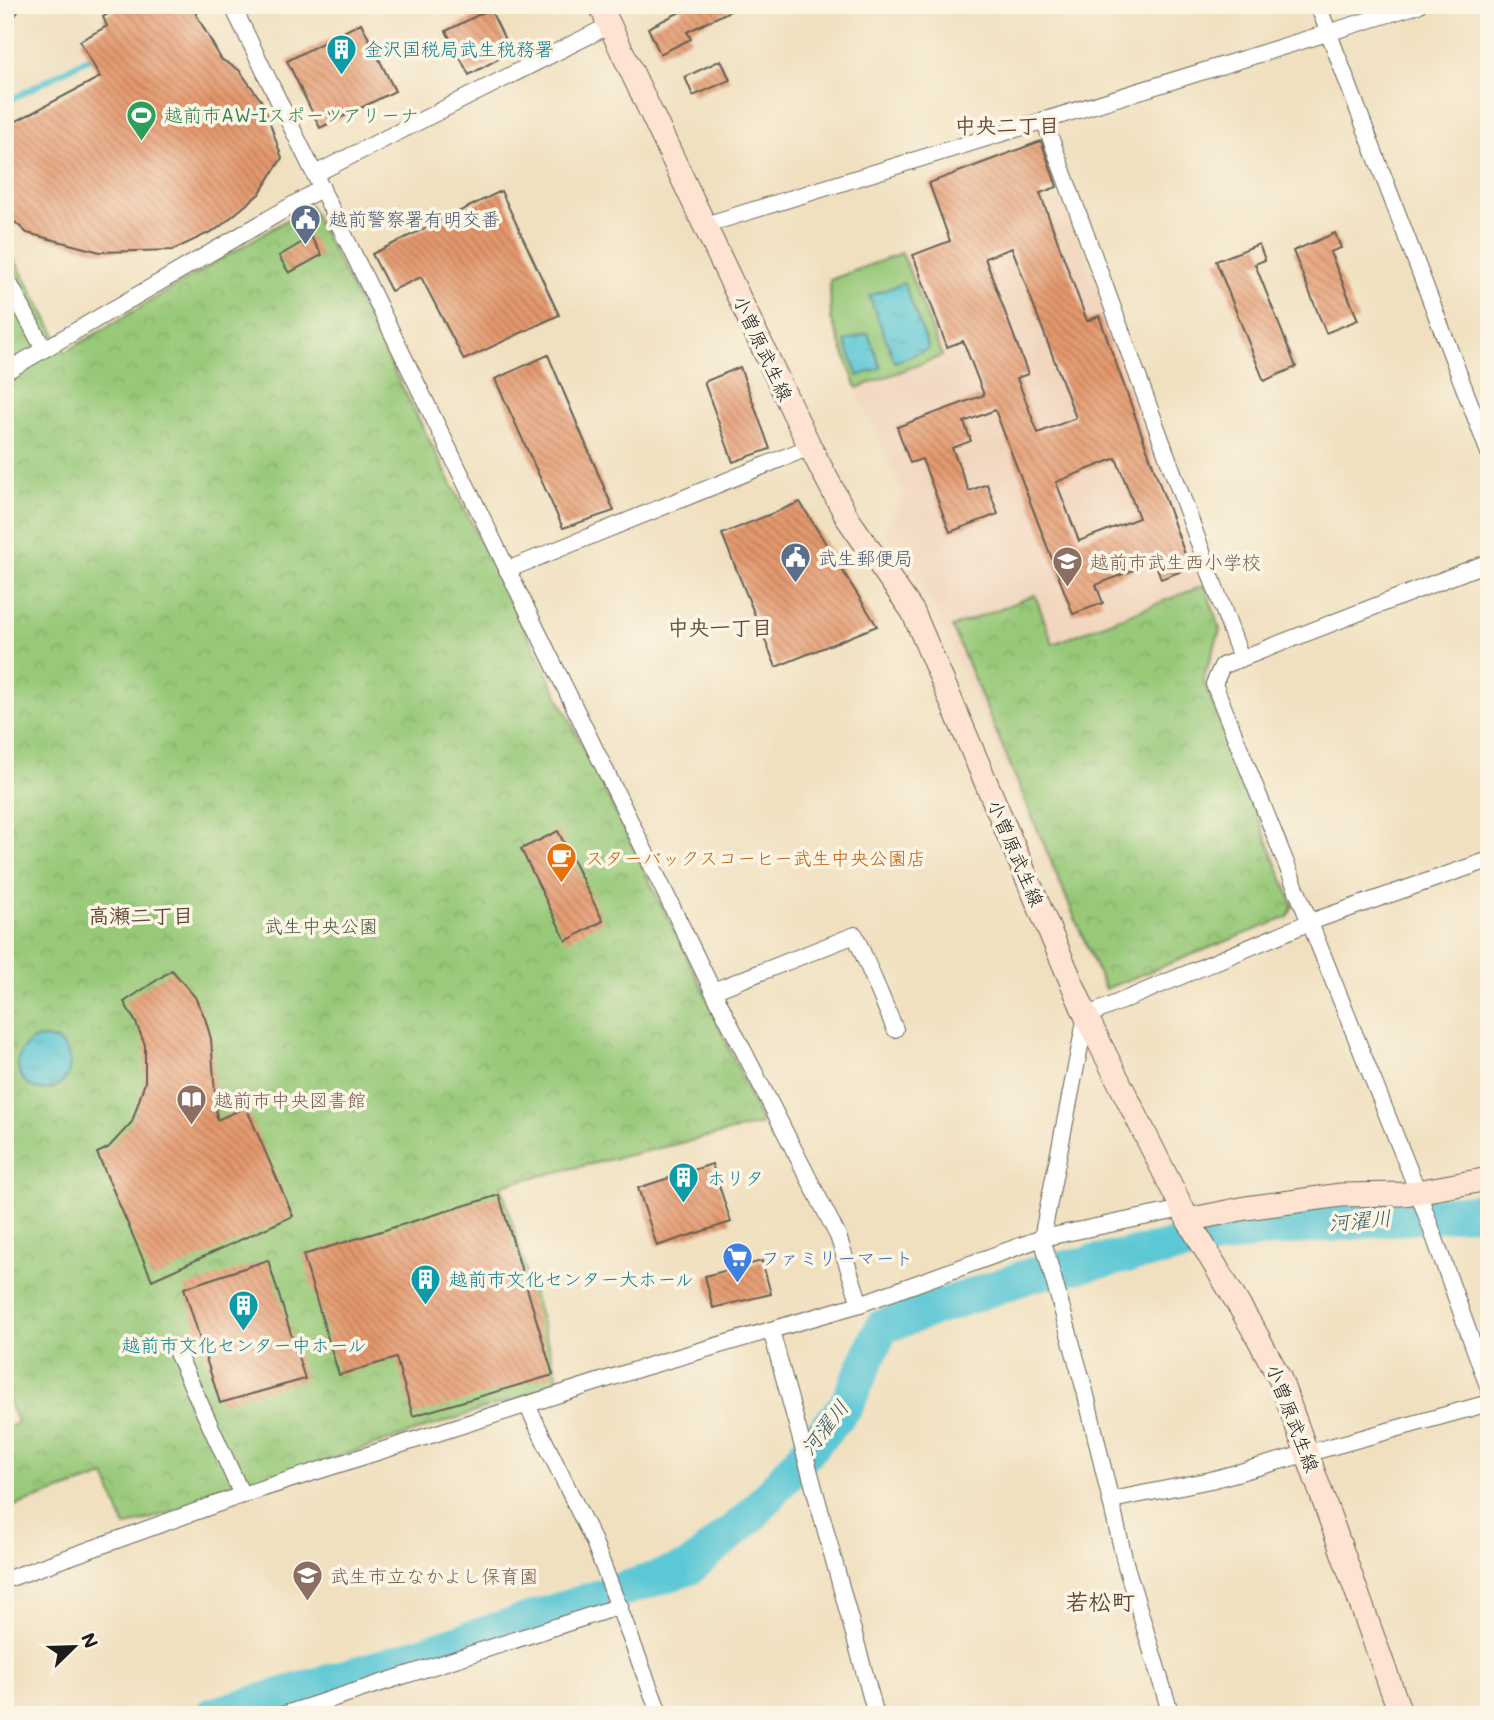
<svg xmlns="http://www.w3.org/2000/svg" width="1494" height="1720" font-family="Mali,'Klee One',sans-serif">
<defs>
<pattern id="park-crowns" width="20" height="18" patternUnits="userSpaceOnUse" patternTransform="scale(1.75)"><rect width="20" height="18" fill="#98c979"/><path d="M2 6a3 3 0 1 1 6 0M12 15a3 3 0 1 1 6 0" fill="none" stroke="#82ac68"/></pattern>
<pattern id="water-ripples" width="26" height="14" patternUnits="userSpaceOnUse" patternTransform="scale(1.75)"><rect width="26" height="14" fill="#5cc7d5"/><path d="M2 4q2-2 4 0t4 0M15 11q2-2 4 0t4 0" fill="none" stroke="#4faab6"/></pattern>
<pattern id="building-back-hatch" width="6" height="6" patternUnits="userSpaceOnUse" patternTransform="scale(1.75)"><rect width="6" height="6" fill="#e4986d"/><path d="M-1 5l2 2M0 0l6 6M5-1l2 2" fill="none" stroke="#b87b59"/></pattern>
</defs>
<rect width="100%" height="100%" fill="#fcf5e5"/>
<filter id="ink" filterUnits="userSpaceOnUse"><feTurbulence type="fractalNoise" baseFrequency=".0143" numOctaves="2"/><feDisplacementMap in="SourceGraphic" scale="14" xChannelSelector="R" yChannelSelector="G"/><feConvolveMatrix kernelMatrix="1 2 1 2 8 2 1 2 1" color-interpolation-filters="sRGB"/></filter>
<filter id="wash" filterUnits="userSpaceOnUse"><feTurbulence type="fractalNoise" baseFrequency=".00686" numOctaves="4" result="noise"/><feDisplacementMap in="SourceGraphic" scale="28" xChannelSelector="R" yChannelSelector="G"/><feGaussianBlur stdDeviation="1.57" result="paint"/><feColorMatrix in="noise" values="0 0 0 0 0 0 0 0 0 0 0 0 0 0 0 0 0 1.4 0 .05"/><feComposite in="paint" operator="in"/></filter>
<g filter="url(#wash)">
<rect width="100%" height="100%" fill="#f0e0c0"/>
<polygon fill="#f1d5bd" points="1064,198 1224,629 1205,681 1296,905 1290,918 1103,990 937,613 912,566 885,531 904,494 856,391 829,318 828,279 903,250"/>
<g fill="url(#park-crowns)" stroke="#5a724a" stroke-width="2">
<polygon points="310,206 497,573 708,999 762,1124 501,1185 560,1384 125,1527 105,1476 5,1509 5,1429 18,1423 5,1394 5,242 65,352"/>
<polygon points="1205,585 1220,630 1203,680 1293,905 1288,917 1105,989 952,627 1035,595 1053,644"/>
</g>
<polygon fill="#98c979" stroke="#5a724a" stroke-width="2" points="902,253 942,356 857,388 831,318 830,280"/>
<g fill="url(#water-ripples)" stroke="#3c7278" stroke-width="2">
<polygon points="904,283 929,349 895,362 869,296"/>
<polygon points="868,333 881,368 858,376 845,341"/>
<circle cx="44" cy="1064" r="26"/>
</g>
<g fill="none" stroke-linecap="round" stroke-linejoin="round">
<polyline stroke="#5cc7d5" stroke-width="6" points="5,103 96,54"/>
<polyline stroke="#5cc7d5" stroke-width="35" points="212,1715 400,1661 689,1568 751,1516 846,1406 882,1327 1034,1274 1256,1231 1489,1210"/>
</g>
<g id="blocks">
<g fill="url(#building-back-hatch)" fill-rule="evenodd">
<polygon points="123,5 191,5 221,59 239,70 263,103 282,158 259,194 217,229 173,250 100,252 27,233 5,213 5,127 100,77 80,41 107,26 103,17"/>
<polygon points="679,5 742,5 687,32 691,39 660,54 648,28 682,11"/>
<polygon points="490,9 511,52 469,75 446,31"/>
<polygon points="361,23 395,91 320,128 287,61"/>
<polygon points="721,60 730,80 693,96 685,77"/>
<path d="M1041,141L1057,187L1040,193L1087,321L1099,316L1190,568L1161,579L1155,561L1096,585L1103,603L1073,614L995,410L964,422L971,441L952,448L969,491L987,484L998,514L950,532L922,459L910,463L897,427L984,395L963,341L947,347L913,255L950,241L929,183ZM1012,248L1076,418L1038,433L1017,378L1028,374L985,258ZM1116,458L1139,518L1079,541L1056,482Z"/>
<polygon points="501,191 559,315 464,360 421,277 391,291 372,254"/>
<polygon points="1335,233 1341,248 1330,252 1358,320 1326,333 1293,251"/>
<polygon points="311,237 322,255 289,273 279,256"/>
<polygon points="1259,244 1265,260 1255,264 1296,367 1264,381 1216,261"/>
<polygon points="548,355 614,511 563,528 495,379"/>
<polygon points="740,367 770,449 733,462 704,382"/>
<polygon points="800,502 877,626 776,667 722,534"/>
<polygon points="558,831 603,921 566,941 521,849"/>
<polygon points="172,970 195,997 205,1018 211,1039 217,1120 246,1107 293,1216 152,1280 97,1153 108,1148 132,1122 145,1082 145,1045 136,1023 124,1002"/>
<polygon points="712,1164 731,1222 657,1246 638,1188"/>
<polygon points="499,1195 553,1375 413,1416 396,1358 339,1375 303,1255"/>
<polygon points="268,1260 305,1379 220,1403 184,1288"/>
<polygon points="762,1261 771,1294 713,1308 705,1276"/>
</g>
</g>
</g>
<g filter="url(#ink)">
<use href="#blocks" fill-opacity="0" stroke="#666155" stroke-width="2"/>
<g fill="none" stroke-linecap="round" stroke-linejoin="round">
<defs>
<g id="street">
<polyline points="232,5 713,991 838,1236 860,1304"/>
<polyline points="1318,5 1489,453"/>
<polyline points="1044,120 1241,658"/>
<polyline points="315,174 610,25"/>
<polyline points="705,225 1418,5"/>
<polyline points="5,275 43,348"/>
<polyline points="5,372 322,188"/>
<polyline points="1489,562 1222,666 1214,684 1418,1192 1489,1389"/>
<polyline points="507,570 810,447"/>
<polyline points="713,991 855,935 895,1029"/>
<polyline points="771,1330 876,1715"/>
<polyline points="177,1353 242,1495"/>
<polyline points="527,1405 594,1542 660,1715"/>
<polyline points="1112,1500 1211,1480 1489,1403"/>
<polyline points="5,1580 242,1495 648,1366 860,1304 1042,1238 1183,1209"/>
<polyline points="282,1715 620,1606"/>
<polyline points="1171,1715 1126,1566 1085,1391 1042,1238 1086,1016 1310,922 1489,860"/>
</g>
<g id="secondary">
<polyline points="600,5 810,447 848,519 913,612 1086,1016 1188,1220 1256,1334 1280,1379 1401,1715"/>
<polyline points="1188,1220 1246,1208 1341,1195 1405,1194 1489,1179"/>
</g>
<polyline id="primary" points="5,6 6,5"/>
</defs>
<use href="#street" stroke="#666155" stroke-width="18"/>
<use href="#secondary" stroke="#666155" stroke-width="25"/>
<use href="#primary" stroke="#666155" stroke-width="29"/>
<use href="#street" stroke="#fff" stroke-width="16"/>
<use href="#secondary" stroke="#fee3d2" stroke-width="23"/>
<use href="#primary" stroke="#fcba8e" stroke-width="26"/>
</g>
</g>
<defs>
<symbol id="building-pin" viewBox="-11 -11 22 30"><path d="M0 17L-7.5 6A9.5 9.5 0 1 1 7.5 6Z" fill="#0f9aa8" stroke="#fcf5e5"/><path d="M-4-6H4V6H1V3H-1V6H-4ZM-2.5-4.3h1.7v1.8h-1.7ZM.8-4.3h1.7v1.8H.8ZM-2.5-1h1.7V.8h-1.7ZM.8-1h1.7V.8H.8Z" fill="#fff"/></symbol>
<symbol id="stadium-pin" viewBox="-11 -11 22 30"><path d="M0 17L-7.5 6A9.5 9.5 0 1 1 7.5 6Z" fill="#2e9e5b" stroke="#fcf5e5"/><path d="M0-5a6.5 5 0 1 0 0 10a6.5 5 0 1 0 0-10ZM-3.5-1.8h7v3.6h-7Z" fill="#fff"/></symbol>
<symbol id="civic-pin" viewBox="-11 -11 22 30"><path d="M0 17L-7.5 6A9.5 9.5 0 1 1 7.5 6Z" fill="#5c6f8a" stroke="#fcf5e5"/><path d="M-.6-6.5H3V-4.5H.6V-3L4-1V1h2V6H-6V1h2V-1L-.6-3ZM-1.2 2.5V6h2.4V2.5Z" fill="#fff"/></symbol>
<symbol id="school-pin" viewBox="-11 -11 22 30"><path d="M0 17L-7.5 6A9.5 9.5 0 1 1 7.5 6Z" fill="#8d6e63" stroke="#fcf5e5"/><path d="M0-5L7-2L0 1L-7-2ZM-4 1L0 2.5L4 1V4Q0 6-4 4Z" fill="#fff"/></symbol>
<symbol id="cafe-pin" viewBox="-11 -11 22 30"><path d="M0 17L-7.5 6A9.5 9.5 0 1 1 7.5 6Z" fill="#e8710a" stroke="#fcf5e5"/><path d="M-5.5-4.5H6V0H3Q3 3.5 0 3.5H-2.5Q-5.5 3.5-5.5 0ZM3-3.2v2h1.7v-2ZM-6 4.5H4V6H-6Z" fill="#fff"/></symbol>
<symbol id="library-pin" viewBox="-11 -11 22 30"><path d="M0 17L-7.5 6A9.5 9.5 0 1 1 7.5 6Z" fill="#8d6e63" stroke="#fcf5e5"/><path d="M-6-4Q-3-5.5-.7-3.5V5Q-3 3-6 4ZM6-4Q3-5.5 .7-3.5V5Q3 3 6 4Z" fill="#fff"/></symbol>
<symbol id="supermarket-pin" viewBox="-11 -11 22 30"><path d="M0 17L-7.5 6A9.5 9.5 0 1 1 7.5 6Z" fill="#3f7fe0" stroke="#fcf5e5"/><path d="M-6-5.5h2.5l.6 2H6L4.5 2H-2.5L-4.4-4H-6ZM-1.5 3.2a1.3 1.3 0 1 0 .1 0ZM3 3.2a1.3 1.3 0 1 0 .1 0Z" fill="#fff"/></symbol>
</defs>
<g fill-rule="evenodd">
<use href="#building-pin" x="324" y="32" width="35" height="47"/>
<use href="#stadium-pin" x="124" y="98" width="35" height="47"/>
<use href="#civic-pin" x="288" y="202" width="35" height="47"/>
<use href="#civic-pin" x="778" y="540" width="35" height="47"/>
<use href="#school-pin" x="1050" y="544" width="35" height="47"/>
<use href="#cafe-pin" x="544" y="840" width="35" height="47"/>
<use href="#library-pin" x="174" y="1082" width="35" height="47"/>
<use href="#building-pin" x="666" y="1160" width="35" height="47"/>
<use href="#supermarket-pin" x="720" y="1240" width="35" height="47"/>
<use href="#building-pin" x="408" y="1262" width="35" height="47"/>
<use href="#building-pin" x="226" y="1288" width="35" height="47"/>
<use href="#school-pin" x="290" y="1558" width="35" height="47"/>
</g>
<g text-anchor="middle" stroke-width="7" stroke-linejoin="round" paint-order="stroke">
<g font-size="19" fill="#0d838f" stroke="#fcf5e5" text-anchor="start">
<text x="364" y="56">金沢国税局武生税務署</text>
<text x="707" y="1185">ホリタ</text>
<text x="449" y="1286">越前市文化センター大ホール</text>
<text x="244" y="1352" text-anchor="middle">越前市文化センター中ホール</text>
</g>
<g font-size="19" fill="#27864d" stroke="#fcf5e5" text-anchor="start">
<text x="164" y="122">越前市AW-Iスポーツアリーナ</text>
</g>
<g font-size="19" fill="#4e5e75" stroke="#fcf5e5" text-anchor="start">
<text x="329" y="226">越前警察署有明交番</text>
<text x="818" y="565">武生郵便局</text>
</g>
<g font-size="19" fill="#1c1c1c" stroke="#fcf5e5">
<text transform="translate(763 348) rotate(65)" y="7">小曽原武生線</text>
<text transform="translate(1016 853) rotate(67)" y="7">小曽原武生線</text>
<text transform="translate(1293 1418) rotate(69)" y="7">小曽原武生線</text>
</g>
<g font-size="19" fill="#785e54" stroke="#fcf5e5" text-anchor="start">
<text x="1090" y="569">越前市武生西小学校</text>
<text x="214" y="1107">越前市中央図書館</text>
<text x="330" y="1583">武生市立なかよし保育園</text>
</g>
<g font-size="19" fill="#c56008" stroke="#fcf5e5" text-anchor="start">
<text x="585" y="865">スターバックスコーヒー武生中央公園店</text>
</g>
<g font-size="19" fill="#47593d" stroke="#fcf5e5">
<text x="321" y="933">武生中央公園</text>
</g>
<g font-size="19" fill="#366cbe" stroke="#fcf5e5" text-anchor="start">
<text x="761" y="1265">ファミリーマート</text>
</g>
<g font-size="21" font-weight="bold" fill="#624738" stroke="#fcf5e5">
<text x="1007" y="133">中央二丁目</text>
<text x="720" y="635">中央一丁目</text>
<text x="141" y="923">高瀬二丁目</text>
</g>
<g font-size="21" font-style="italic" fill="#32585d" stroke="#fcf5e5">
<text transform="translate(1360 1221) rotate(-5)" y="7">河濯川</text>
<text transform="translate(825 1428) rotate(-52)" y="7">河濯川</text>
</g>
<g font-size="23" font-weight="bold" fill="#624738" stroke="#fcf5e5">
<text x="1100" y="1610">若松町</text>
</g>
</g>
<rect width="1494" height="1720" fill="none" stroke="#fcf5e5" stroke-width="28"/>
<g transform="translate(74 1647) rotate(67)" stroke="#fcf5e5" stroke-width="5" paint-order="stroke">
<path d="M0-5L12 26L0 18L-12 26Z" fill="#1c1c1c"/>
<text y="-10" font-size="19" font-weight="bold" text-anchor="middle" fill="#1c1c1c">N</text>
</g>
</svg>
